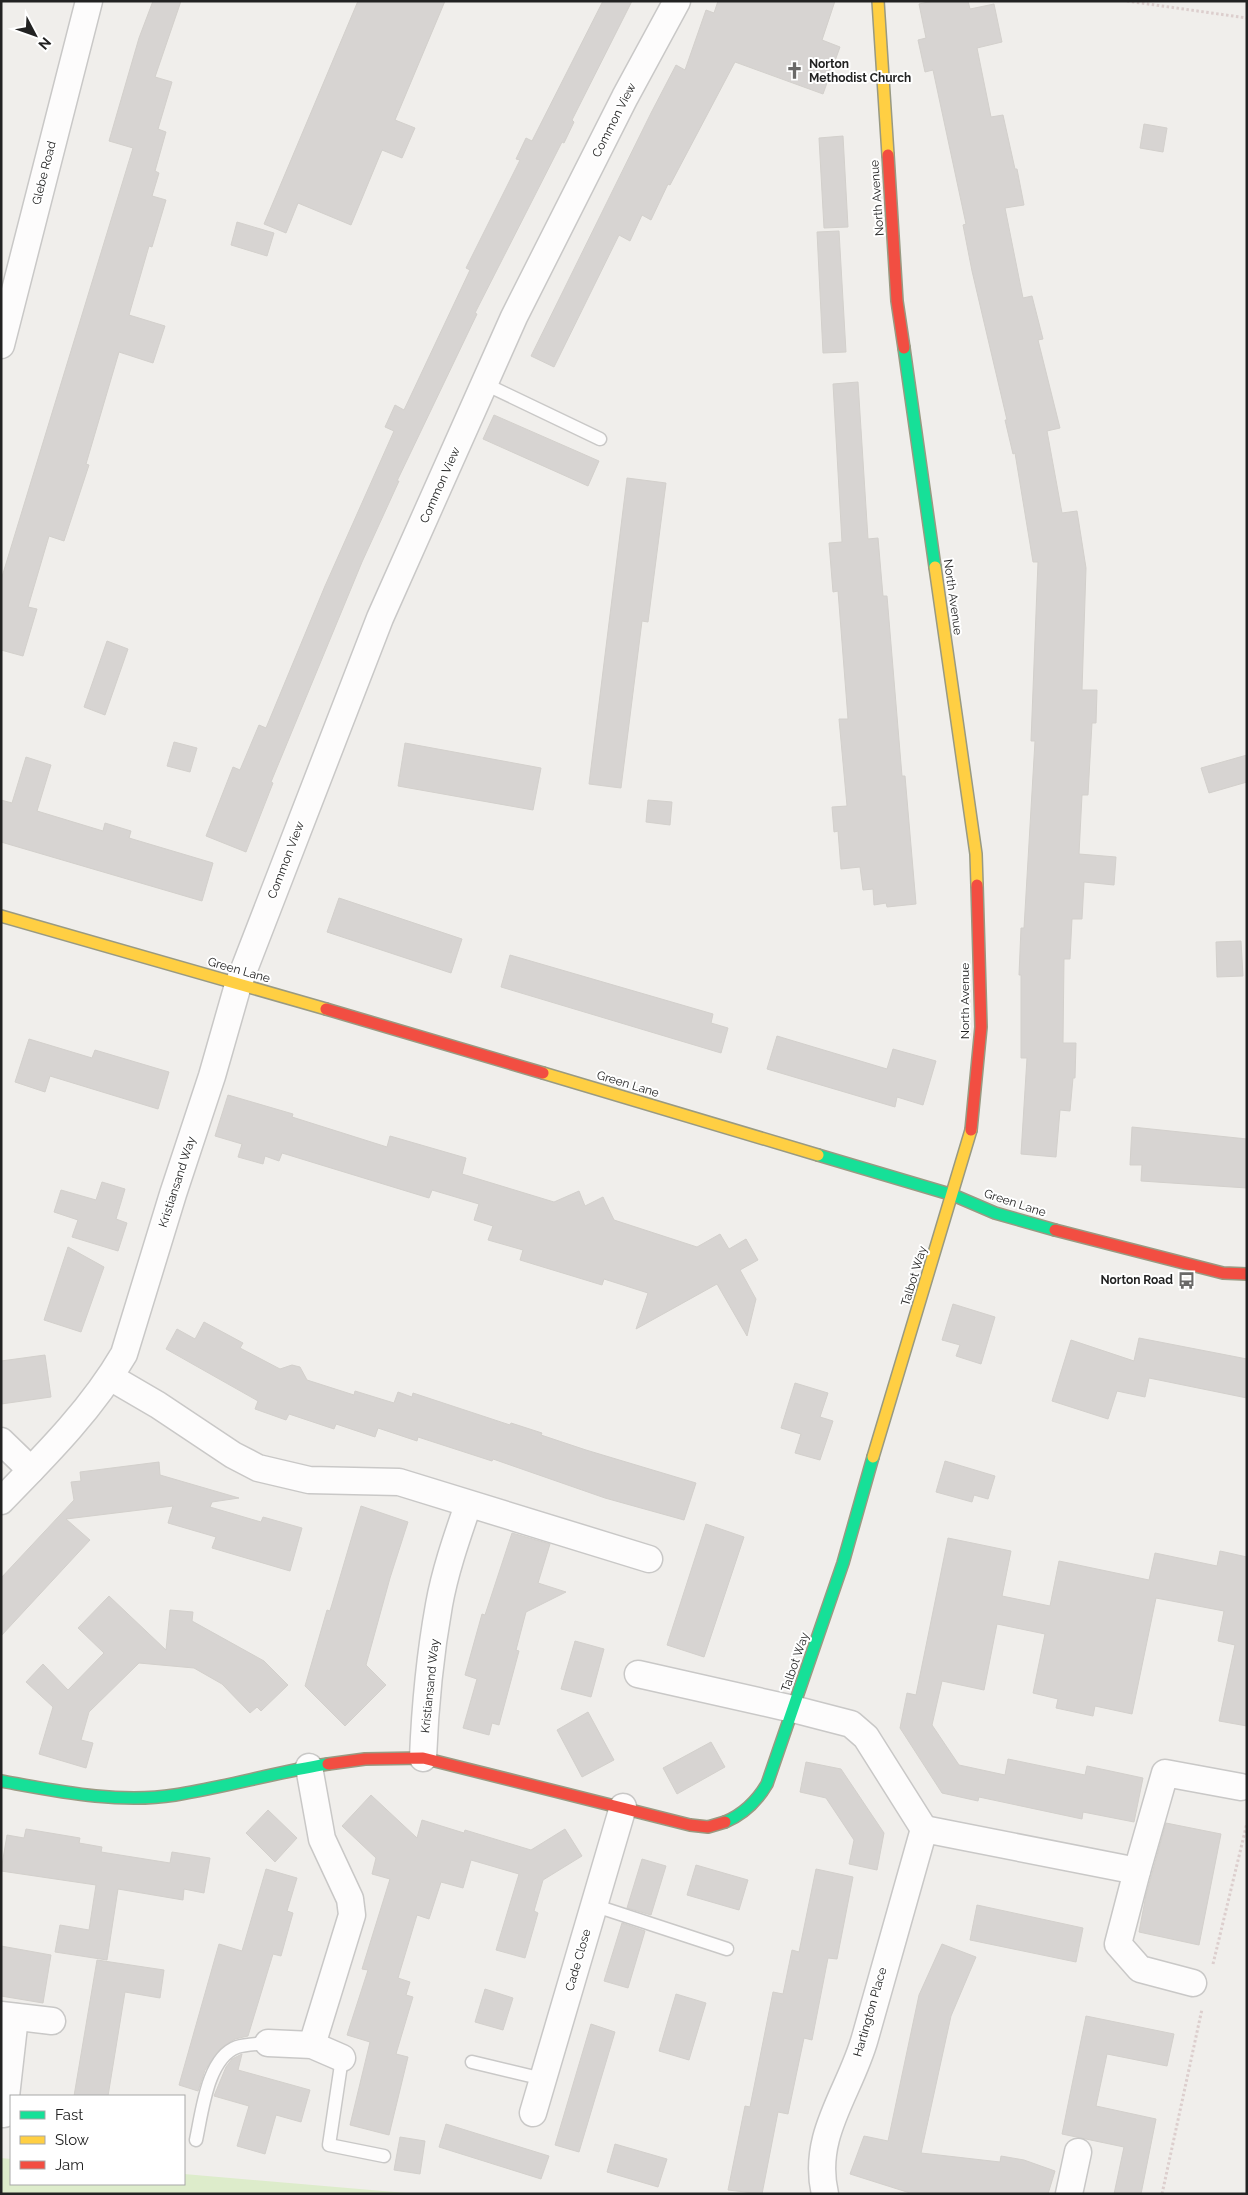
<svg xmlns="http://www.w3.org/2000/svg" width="1248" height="2195" font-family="Raleway,sans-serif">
<rect width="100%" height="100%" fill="#f0eeeb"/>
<polygon fill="#ddeccb" points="1,2158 11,2159 11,2184 184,2184 184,2174 418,2194 1,2194"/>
<g fill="#d7d4d2" stroke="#d3d0cc">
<polygon points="153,1 181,1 155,77 172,82 158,129 166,132 155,171 159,173 152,196 166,200 152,247 149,246 129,315 165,326 153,363 119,352 86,464 89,465 64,541 49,536 28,607 37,609 23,656 1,650 1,580 133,148 109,141 139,38"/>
<polygon points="358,1 445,1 395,120 415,128 402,158 382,150 351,225 298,203 286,233 264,224"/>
<polygon points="603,1 632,1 572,120 574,122 564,143 562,142 475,313 477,314 397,481 399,481 362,562 271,782 273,783 246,852 206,836 233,767 240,770 259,725 266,728 325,586 394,431 385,427 395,405 404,410 470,270 466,268 520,160 516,159 526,138 532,141"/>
<polygon points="718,1 835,1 822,40 840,47 823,94 735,62 670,185 668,184 651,220 642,215 630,241 619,235 554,367 531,356 651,113 676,65 685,70 706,10 714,13"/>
<polygon points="933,1 968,1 970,9 994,4 1002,42 977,48 991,117 1003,115 1015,169 1017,169 1024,205 1005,208 1023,298 1032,296 1043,339 1038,340 1060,428 1047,431 1062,513 1077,511 1086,568 1082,690 1097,690 1096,723 1092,723 1088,795 1082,795 1079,854 1116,857 1114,885 1084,882 1082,919 1072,919 1070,959 1064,959 1063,1043 1076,1043 1075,1078 1073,1078 1070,1111 1060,1110 1056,1157 1021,1154 1027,1058 1021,1058 1021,975 1019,975 1021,928 1024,928 1035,741 1031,741 1038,562 1033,562 1015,453 1013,454 1005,420 1007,420 972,271 963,225 966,224 933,70 925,72 918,40 926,38 919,4"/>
<polygon points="1144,124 1167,128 1163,152 1140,148"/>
<polygon points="843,136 848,227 824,228 819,138"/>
<polygon points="237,222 274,233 267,256 231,245"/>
<polygon points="839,231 846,352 823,353 817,232"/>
<polygon points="858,382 868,539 878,538 883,596 887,596 902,776 905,776 916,904 887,907 886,903 874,905 873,889 863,890 860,867 841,869 838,831 834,832 832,807 847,806 839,719 848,719 838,591 833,592 829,543 842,542 833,384"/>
<polygon points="494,415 599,461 588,486 483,439"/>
<polygon points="627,478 666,483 648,622 642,621 621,788 589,784"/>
<polygon points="107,641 128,649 105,715 84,707"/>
<polygon points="174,742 197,748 190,772 167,766"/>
<polygon points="405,743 541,768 533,810 398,786"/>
<polygon points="1247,755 1247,782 1209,793 1201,768"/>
<polygon points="26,757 51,765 37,811 103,831 105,823 131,831 129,838 213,863 202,901 1,842 1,800 12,803"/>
<polygon points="648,800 672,802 670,825 646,822"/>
<polygon points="339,898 462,939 451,973 327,932"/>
<polygon points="1241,941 1243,976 1217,977 1216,942"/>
<polygon points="510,955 713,1014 711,1023 728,1028 721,1053 501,987"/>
<polygon points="777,1036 887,1069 893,1049 936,1061 923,1105 897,1097 895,1107 767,1069"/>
<polygon points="29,1039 92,1058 95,1050 169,1072 158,1109 50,1076 45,1092 15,1082"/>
<polygon points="228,1095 293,1114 292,1117 387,1147 390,1136 466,1158 462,1174 554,1202 579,1191 585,1206 603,1197 614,1220 697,1247 720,1234 729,1249 746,1239 758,1260 740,1270 756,1299 747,1336 717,1284 636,1329 648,1293 604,1279 602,1285 520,1260 523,1250 488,1240 493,1226 474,1220 479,1204 432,1190 429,1198 282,1153 279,1161 265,1156 263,1164 238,1157 242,1144 215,1136"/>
<polygon points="1132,1127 1247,1139 1247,1188 1141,1181 1142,1165 1130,1165"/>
<polygon points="102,1182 125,1189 116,1219 127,1223 118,1251 72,1237 78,1220 54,1212 61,1190 96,1200"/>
<polygon points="68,1247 104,1267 81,1332 44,1320"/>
<polygon points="953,1304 995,1317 981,1364 956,1356 960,1345 942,1340"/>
<polygon points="204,1322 243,1343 240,1348 280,1369 292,1365 300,1367 307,1380 354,1395 355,1391 394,1403 398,1392 412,1397 413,1393 510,1425 511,1423 542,1433 541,1435 586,1450 696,1483 684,1520 605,1498 493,1459 492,1461 418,1437 417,1441 378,1428 375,1437 336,1424 334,1429 289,1414 286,1420 255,1409 258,1401 166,1349 177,1329 195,1339"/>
<polygon points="1139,1338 1247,1359 1247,1398 1149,1378 1145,1397 1117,1391 1108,1419 1052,1401 1071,1340 1134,1361"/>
<polygon points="45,1355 51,1397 1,1404 1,1361"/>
<polygon points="795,1383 828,1393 820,1417 833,1421 820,1460 795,1453 801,1434 781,1428"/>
<polygon points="945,1461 995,1476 988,1499 974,1495 972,1502 936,1492"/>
<polygon points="159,1462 160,1475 239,1498 212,1502 210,1507 261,1522 263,1517 302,1528 290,1571 212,1548 216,1537 168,1523 173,1506 66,1519 90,1540 1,1636 1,1578 74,1500 71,1482 81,1481 80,1472"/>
<polygon points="361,1506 408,1522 390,1578 366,1665 386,1685 345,1726 305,1686 327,1610 330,1611"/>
<polygon points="706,1524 744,1537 704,1657 667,1645"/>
<polygon points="512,1533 550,1544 538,1583 566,1592 526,1612 516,1650 519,1651 499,1725 492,1723 489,1735 463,1728 477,1679 465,1675 482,1614 485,1615"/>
<polygon points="948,1538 1011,1551 1002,1596 1050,1606 1059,1561 1149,1580 1155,1553 1217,1566 1220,1551 1247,1557 1247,1726 1219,1721 1235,1645 1218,1641 1224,1611 1156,1598 1132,1714 1095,1706 1093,1716 1056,1708 1058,1699 1033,1693 1045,1634 997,1624 984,1690 942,1681 932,1725 959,1765 1005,1775 1008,1759 1085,1775 1087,1766 1143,1778 1134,1822 1083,1812 1082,1819 979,1797 978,1801 942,1793 900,1728 907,1693 916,1695"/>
<polygon points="109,1596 166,1650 170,1610 193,1612 192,1621 264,1661 288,1685 261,1711 257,1707 250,1713 222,1684 194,1668 139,1663 89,1712 81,1740 93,1743 86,1768 39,1754 53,1707 26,1682 43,1664 68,1690 104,1653 78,1628"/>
<polygon points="575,1641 604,1649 591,1697 561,1689"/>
<polygon points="588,1712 614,1760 582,1777 557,1730"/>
<polygon points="711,1742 725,1767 677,1794 663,1768"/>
<polygon points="806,1762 841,1769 884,1833 877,1870 849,1864 854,1840 826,1798 800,1792"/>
<polygon points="371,1795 417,1838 422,1820 464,1833 465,1830 531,1850 565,1829 582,1856 543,1880 534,1911 538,1913 525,1958 496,1950 519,1874 471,1860 463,1888 441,1882 429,1919 417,1915 398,1978 410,1982 406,1995 413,1997 396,2054 408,2057 389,2135 350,2125 370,2042 347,2035 368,1970 362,1969 390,1879 372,1874 376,1858 342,1826"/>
<polygon points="268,1810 297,1838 275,1862 246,1833"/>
<polygon points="1166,1823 1221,1834 1199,1945 1139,1932 1146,1895"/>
<polygon points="26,1829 80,1838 79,1843 102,1847 101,1852 170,1863 172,1852 210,1858 204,1893 184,1889 183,1900 118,1889 107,1960 55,1952 60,1925 89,1930 96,1885 1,1871 7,1835 24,1838"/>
<polygon points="642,1859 666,1866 651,1915 627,1908"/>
<polygon points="696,1865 748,1880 739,1910 687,1895"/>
<polygon points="266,1869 297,1878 287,1911 293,1913 281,1956 273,1954 248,2036 235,2039 221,2048 205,2070 198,2091 179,2085 219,1944 242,1951"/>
<polygon points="816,1869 853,1877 837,1959 828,1958 812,2040 804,2038 788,2114 778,2112 762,2194 728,2190 745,2106 750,2107 773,1992 783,1994 792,1950 799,1952"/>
<polygon points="977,1905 1083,1928 1076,1962 970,1940"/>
<polygon points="622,1923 645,1931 628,1988 604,1981"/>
<polygon points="942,1944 976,1957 951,2016 921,2153 1000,2162 1001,2156 1024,2160 1055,2171 1048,2194 910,2193 850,2174 864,2136 888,2141 919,1995"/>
<polygon points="1,1946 51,1955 43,2003 1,1996"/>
<polygon points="97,1960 164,1970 160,1998 125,1992 108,2096 74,2096"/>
<polygon points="485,1989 513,1998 503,2030 475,2022"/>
<polygon points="676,1994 706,2003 689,2060 659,2051"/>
<polygon points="1086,2016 1174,2034 1167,2066 1107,2054 1096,2106 1156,2119 1141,2194 1114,2194 1124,2147 1062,2134"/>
<polygon points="591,2024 615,2032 579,2152 555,2145"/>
<polygon points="242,2054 238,2070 310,2090 301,2122 276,2115 265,2154 237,2146 249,2106 214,2096 226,2067 232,2059"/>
<polygon points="446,2124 549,2156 541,2179 439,2147"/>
<polygon points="400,2137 425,2141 420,2174 394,2170"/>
<polygon points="615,2144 667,2159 658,2187 607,2172"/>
</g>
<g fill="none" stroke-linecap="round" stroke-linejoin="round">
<defs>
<g id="lane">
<polyline points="485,384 600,439"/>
<polyline points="593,1905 727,1949"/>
<polyline points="342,2058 329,2145 384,2156"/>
<polyline points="472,2062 543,2079"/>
<path d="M196,2140C202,2113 207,2058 237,2047C246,2044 258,2044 268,2043"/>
</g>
<g id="street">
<polyline points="1,345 89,1"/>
<polyline points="110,1377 158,1405 233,1455 258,1468 309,1480 399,1482 649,1559"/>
<polyline points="1,1441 31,1470"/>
<path d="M1,1501C46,1455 92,1409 124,1354L173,1194L212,1076L238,985L380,618L514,317L625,97L677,1"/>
<polyline points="638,1674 793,1709 851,1724 866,1737 924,1829"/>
<path d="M423,1758C425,1707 430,1655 439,1605C445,1571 457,1537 468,1505"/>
<polyline points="309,1767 322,1839 350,1899 352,1915 312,2045"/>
<polyline points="1193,1983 1140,1969 1118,1944 1137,1871 1165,1773 1241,1787"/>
<polyline points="1,2015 52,2021"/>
<polyline points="268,2043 312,2045 342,2058"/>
<polyline points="533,2113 623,1807"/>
<polyline points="4,2114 15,2017"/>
<path d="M825,2194C811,2135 850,2092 865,2038C885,1969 904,1898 924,1829L1137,1871"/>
<polyline points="1069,2194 1078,2152"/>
</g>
<g id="fast">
<polyline points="904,348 935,567"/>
<polyline points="818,1155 953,1195 995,1213 1055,1230"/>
<path d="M1,1781C57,1791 118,1804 175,1795C226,1787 277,1772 328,1764"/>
<path d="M725,1822C744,1814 757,1801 767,1784L843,1563L873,1457"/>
</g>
<g id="slow">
<polyline points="878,1 888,155"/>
<polyline points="935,567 976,854 977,885"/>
<polyline points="1,916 326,1009"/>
<polyline points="543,1073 818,1155"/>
<polyline points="873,1457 971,1130"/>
</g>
<g id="jam">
<polyline points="888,155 897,301 904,348"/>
<polyline points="326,1009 543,1073"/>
<polyline points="971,1130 981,1027 977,885"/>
<polyline points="1055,1230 1223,1273 1247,1274"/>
<polyline points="328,1764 365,1759 423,1758 690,1825 708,1827 725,1822"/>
</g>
</defs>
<use href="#lane" stroke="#c9c8c7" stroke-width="15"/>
<use href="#street" stroke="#c9c8c7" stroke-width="29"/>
<use href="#fast" stroke="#999a82" stroke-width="14"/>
<use href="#slow" stroke="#999a82" stroke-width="14"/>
<use href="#jam" stroke="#999a82" stroke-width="14"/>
<g stroke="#dccecd" stroke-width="3" stroke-dasharray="2.5 2.5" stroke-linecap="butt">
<polyline points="1127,1 1247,18"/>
<polyline points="1213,1964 1247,1823"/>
<polyline points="1162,2194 1202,2009"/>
</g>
<use href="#lane" stroke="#fdfcfc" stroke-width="12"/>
<use href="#street" stroke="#fdfcfc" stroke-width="26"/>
<use href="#fast" stroke="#16e098" stroke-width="11"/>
<use href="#slow" stroke="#ffcf43" stroke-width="11"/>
<use href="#jam" stroke="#f24e42" stroke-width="11"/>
</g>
<defs>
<symbol id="church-bare" viewBox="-9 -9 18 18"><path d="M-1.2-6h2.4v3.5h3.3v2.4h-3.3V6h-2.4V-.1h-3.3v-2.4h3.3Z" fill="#6a6968" stroke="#fff" stroke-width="2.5" paint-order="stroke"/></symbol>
<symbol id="bus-bare" viewBox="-9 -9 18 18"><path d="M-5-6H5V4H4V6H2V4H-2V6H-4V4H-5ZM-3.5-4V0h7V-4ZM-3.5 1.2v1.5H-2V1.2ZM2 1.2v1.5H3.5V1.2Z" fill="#6a6968" stroke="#fff" stroke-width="2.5" paint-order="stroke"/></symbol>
</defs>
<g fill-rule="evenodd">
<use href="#church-bare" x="782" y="58" width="25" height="25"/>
<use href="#bus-bare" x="1174" y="1268" width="25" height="25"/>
</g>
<g text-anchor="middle" stroke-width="4" stroke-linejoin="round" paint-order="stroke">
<g font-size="12" font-weight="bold" fill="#222" stroke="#fff" text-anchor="start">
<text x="809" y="68">Norton<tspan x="809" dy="14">Methodist Church</tspan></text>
<text x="1173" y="1284" text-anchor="end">Norton Road</text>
</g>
<g font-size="12" fill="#222" stroke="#fff">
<text transform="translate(614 120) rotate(-63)" y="4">Common View</text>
<text transform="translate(44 173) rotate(-76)" y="4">Glebe Road</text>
<text transform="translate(877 198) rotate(-94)" y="4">North Avenue</text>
<text transform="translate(440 485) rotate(-66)" y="4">Common View</text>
<text transform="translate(953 597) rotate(82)" y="4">North Avenue</text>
<text transform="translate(286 860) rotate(-69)" y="4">Common View</text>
<text transform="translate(239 970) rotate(16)" y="4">Green Lane</text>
<text transform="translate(965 1001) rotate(-90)" y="4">North Avenue</text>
<text transform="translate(628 1084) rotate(17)" y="4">Green Lane</text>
<text transform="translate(177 1182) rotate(-72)" y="4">Kristiansand Way</text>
<text transform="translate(1015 1203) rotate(18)" y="4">Green Lane</text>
<text transform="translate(914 1276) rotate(-73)" y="4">Talbot Way</text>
<text transform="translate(795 1662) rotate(-71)" y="4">Talbot Way</text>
<text transform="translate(430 1686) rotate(-84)" y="4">Kristiansand Way</text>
<text transform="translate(578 1960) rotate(-74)" y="4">Cade Close</text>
<text transform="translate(870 2012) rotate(-74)" y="4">Hartington Place</text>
</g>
</g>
<rect width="1248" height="2195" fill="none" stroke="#222222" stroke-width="5"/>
<rect x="10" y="2095" width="175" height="90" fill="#ffffff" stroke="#a7a7a7"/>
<rect x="20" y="2111" width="25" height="8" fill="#16e098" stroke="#a7a7a7"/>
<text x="55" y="2120" font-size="15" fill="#222222">Fast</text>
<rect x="20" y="2136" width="25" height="8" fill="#ffcf43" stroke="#a7a7a7"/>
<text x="55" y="2145" font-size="15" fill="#222222">Slow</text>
<rect x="20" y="2161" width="25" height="8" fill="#f24e42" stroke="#a7a7a7"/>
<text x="55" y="2170" font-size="15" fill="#222222">Jam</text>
<g transform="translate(35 35) rotate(131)" stroke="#ffffff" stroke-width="4" paint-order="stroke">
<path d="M0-4L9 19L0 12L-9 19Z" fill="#222222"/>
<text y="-8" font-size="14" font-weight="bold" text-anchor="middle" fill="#222222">N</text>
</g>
</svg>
